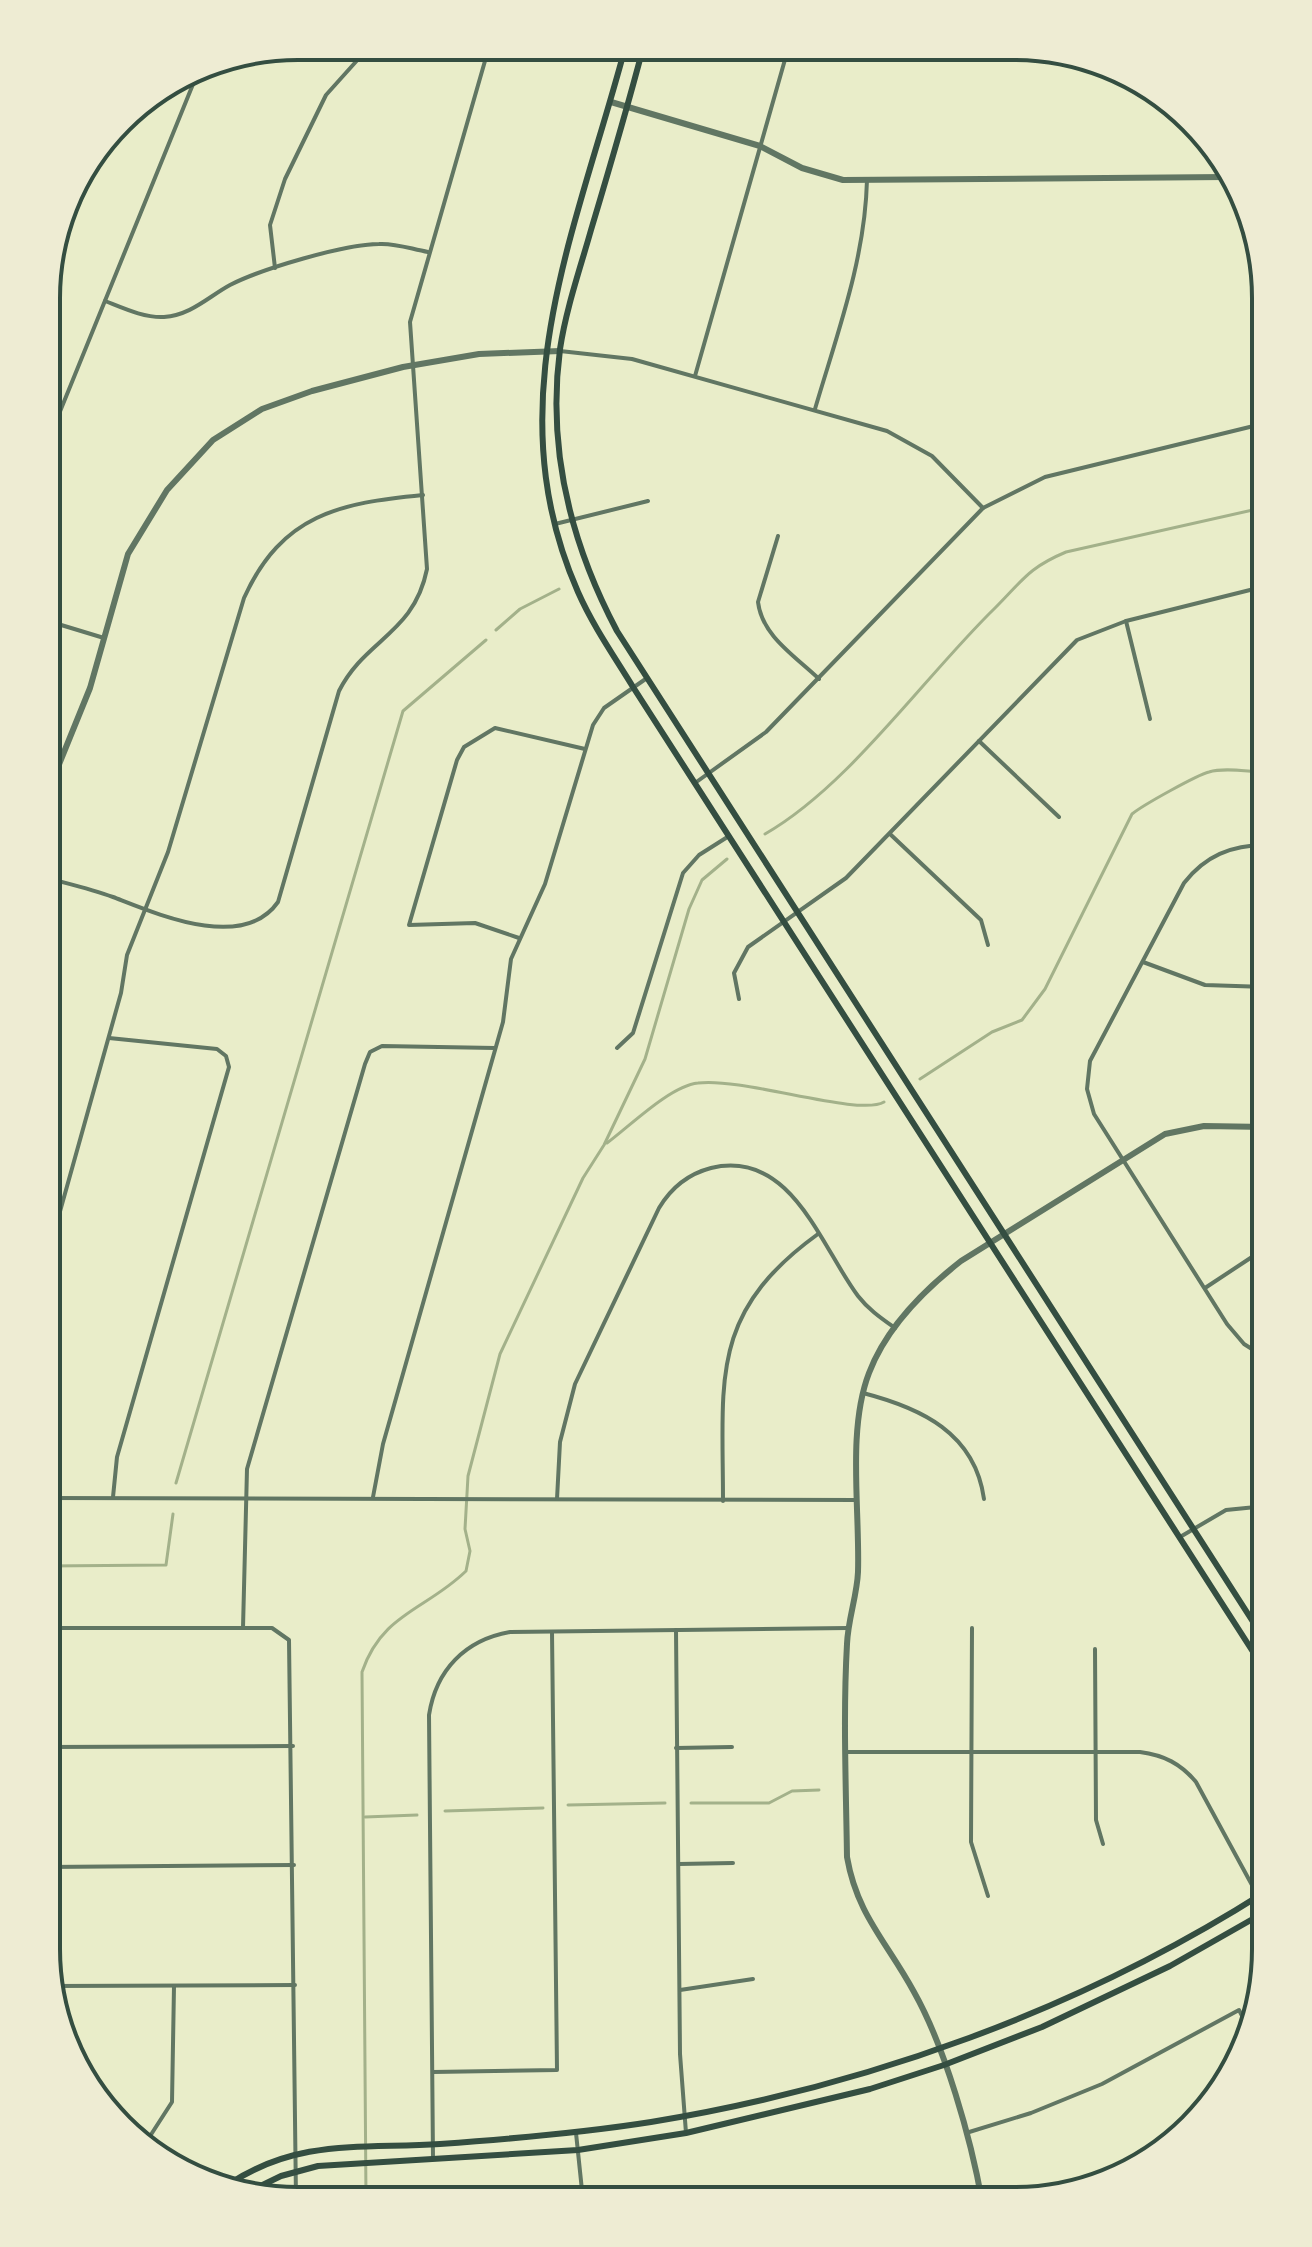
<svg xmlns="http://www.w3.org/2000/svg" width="1312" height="2247" font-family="Inter,sans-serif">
<rect width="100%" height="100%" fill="#e9edc9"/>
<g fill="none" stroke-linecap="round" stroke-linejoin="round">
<g stroke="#a3b18a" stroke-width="3">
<polyline points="496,630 520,609 559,589"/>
<path d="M765,834C849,786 924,677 995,608C1023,580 1028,568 1066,552L1266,507"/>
<path d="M920,1079L992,1032L1022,1020L1045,989L1132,814C1143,805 1197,775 1209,772C1225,767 1249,772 1266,772"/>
<path d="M607,1143C630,1126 670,1086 698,1083C743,1077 859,1117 884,1102"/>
<polyline points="176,1483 403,711 486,640"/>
<polyline points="46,1566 166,1565 173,1514"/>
<polyline points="691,1803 769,1803 792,1791 819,1790"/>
<polyline points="568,1805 665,1803"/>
<polyline points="445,1811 543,1808"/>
<polyline points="365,1817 417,1815"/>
<path d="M366,2199L362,1672C382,1613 426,1610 466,1571L470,1551L465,1529L468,1476L500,1354L583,1178L604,1145L645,1059L689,909L702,880L727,859"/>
</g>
<g stroke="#617663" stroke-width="4">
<polyline points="275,268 270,225 285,179 326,95 370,46"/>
<path d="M105,301C123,308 144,318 164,317C191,315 208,297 230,285C261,269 345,244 379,244C396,243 411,249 428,252"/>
<polyline points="560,351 632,359 887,431 932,456 983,508"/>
<polyline points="695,376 788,49"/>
<path d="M815,409C837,334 865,260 867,180"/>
<polyline points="48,441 200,67"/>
<polyline points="555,524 648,501"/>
<path d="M778,536L758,602C762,636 795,656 819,679"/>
<polyline points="1252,590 1266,652"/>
<polyline points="48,621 104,638"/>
<polyline points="1126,621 1150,719"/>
<polyline points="979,741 1059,817"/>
<polyline points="695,783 766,732 983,508 1045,477 1266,423"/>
<polyline points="890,834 981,920 988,945"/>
<path d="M47,878C69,884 91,889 113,897C157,914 243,952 278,902L339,691C365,639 414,634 427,569L410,322L489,47"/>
<polyline points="519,938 475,923 409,925 457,760 464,747 495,728 585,749"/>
<polyline points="1143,962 1205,985 1266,987"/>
<polyline points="739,999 734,973 748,947 846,878 1077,640 1126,621 1266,586"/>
<polyline points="109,1038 217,1049 226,1056 229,1067 117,1457 113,1497"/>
<polyline points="617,1048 633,1033 683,873 699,855 729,836"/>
<path d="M47,1258L121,993L127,955L168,852L244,598C282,514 340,503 423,495"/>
<polyline points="1205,1288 1258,1253"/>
<path d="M1266,1358L1244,1344L1227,1324L1094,1114L1087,1089L1090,1061L1184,883C1205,856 1231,845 1266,845"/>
<path d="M863,1393C921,1408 975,1433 984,1499"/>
<polyline points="373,1497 383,1444 503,1022 511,959 545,884 593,725 604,708 647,678"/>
<polyline points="47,1498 856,1500"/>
<path d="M557,1499L560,1442L575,1384L659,1208C671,1188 688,1174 711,1168C791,1149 820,1245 858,1296C868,1309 881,1318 895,1328"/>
<path d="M723,1501C723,1379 709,1313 818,1234"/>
<polyline points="1180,1537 1226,1510 1266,1506"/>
<polyline points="46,1628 272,1628 289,1640 296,2199"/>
<polyline points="243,1628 247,1469 365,1064 370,1052 382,1046 495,1048"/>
<polyline points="972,1628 971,1842 988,1896"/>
<polyline points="676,1630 680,2054 686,2133"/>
<polyline points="1095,1649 1096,1820 1103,1844"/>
<polyline points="46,1747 293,1746"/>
<polyline points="676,1748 732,1747"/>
<path d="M845,1752H1140C1164,1755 1181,1764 1196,1782L1265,1909"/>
<polyline points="679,1864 733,1863"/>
<polyline points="46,1867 294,1865"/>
<polyline points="52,1986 295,1985"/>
<polyline points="680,1990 753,1979"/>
<polyline points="433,2072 557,2070 552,1632"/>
<polyline points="576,2133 583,2200"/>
<polyline points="966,2133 1031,2113 1102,2084 1239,2010 1250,2031"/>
<polyline points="143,2147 172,2102 174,1986"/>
<path d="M433,2158L429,1715C436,1670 465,1640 510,1632L848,1628"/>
</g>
<g stroke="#617663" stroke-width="6">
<polyline points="611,102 760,146 802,168 843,180 1226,177"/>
<polyline points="47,794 90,688 128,554 167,490 213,440 262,409 312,391 403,367 479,354 560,351"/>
<path d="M982,2201C971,2139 945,2047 914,1992C887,1942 857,1915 847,1857C846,1786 843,1714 847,1644C848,1619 857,1596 858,1572C860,1510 847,1430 869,1373C886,1328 924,1290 961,1261L1165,1134L1204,1126L1266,1127"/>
</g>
<g stroke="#344e41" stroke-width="6">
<path d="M625,48C576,232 495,404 578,592C593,626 614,656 633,687L1266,1672"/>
<path d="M643,48C627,109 609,170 591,230C580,269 566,309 560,349C547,448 571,544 617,631L1266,1642"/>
<path d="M229,2184C299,2138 362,2149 440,2144C510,2139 581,2133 651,2122C866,2087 1081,2009 1265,1892"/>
<polyline points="248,2192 281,2176 318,2166 578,2150 686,2133 870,2089 944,2065 1042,2027 1170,1966 1265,1912"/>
</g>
</g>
<path d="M0 0H1312V2247H0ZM298 60H1014A238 238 0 0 1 1252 298V1949A238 238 0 0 1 1014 2187H298A238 238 0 0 1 60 1949V298A238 238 0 0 1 298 60Z" fill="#eeecd3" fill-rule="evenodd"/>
<path fill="none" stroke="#344e41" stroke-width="4" d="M298 60H1014A238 238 0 0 1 1252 298V1949A238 238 0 0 1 1014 2187H298A238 238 0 0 1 60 1949V298A238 238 0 0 1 298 60Z"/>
</svg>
